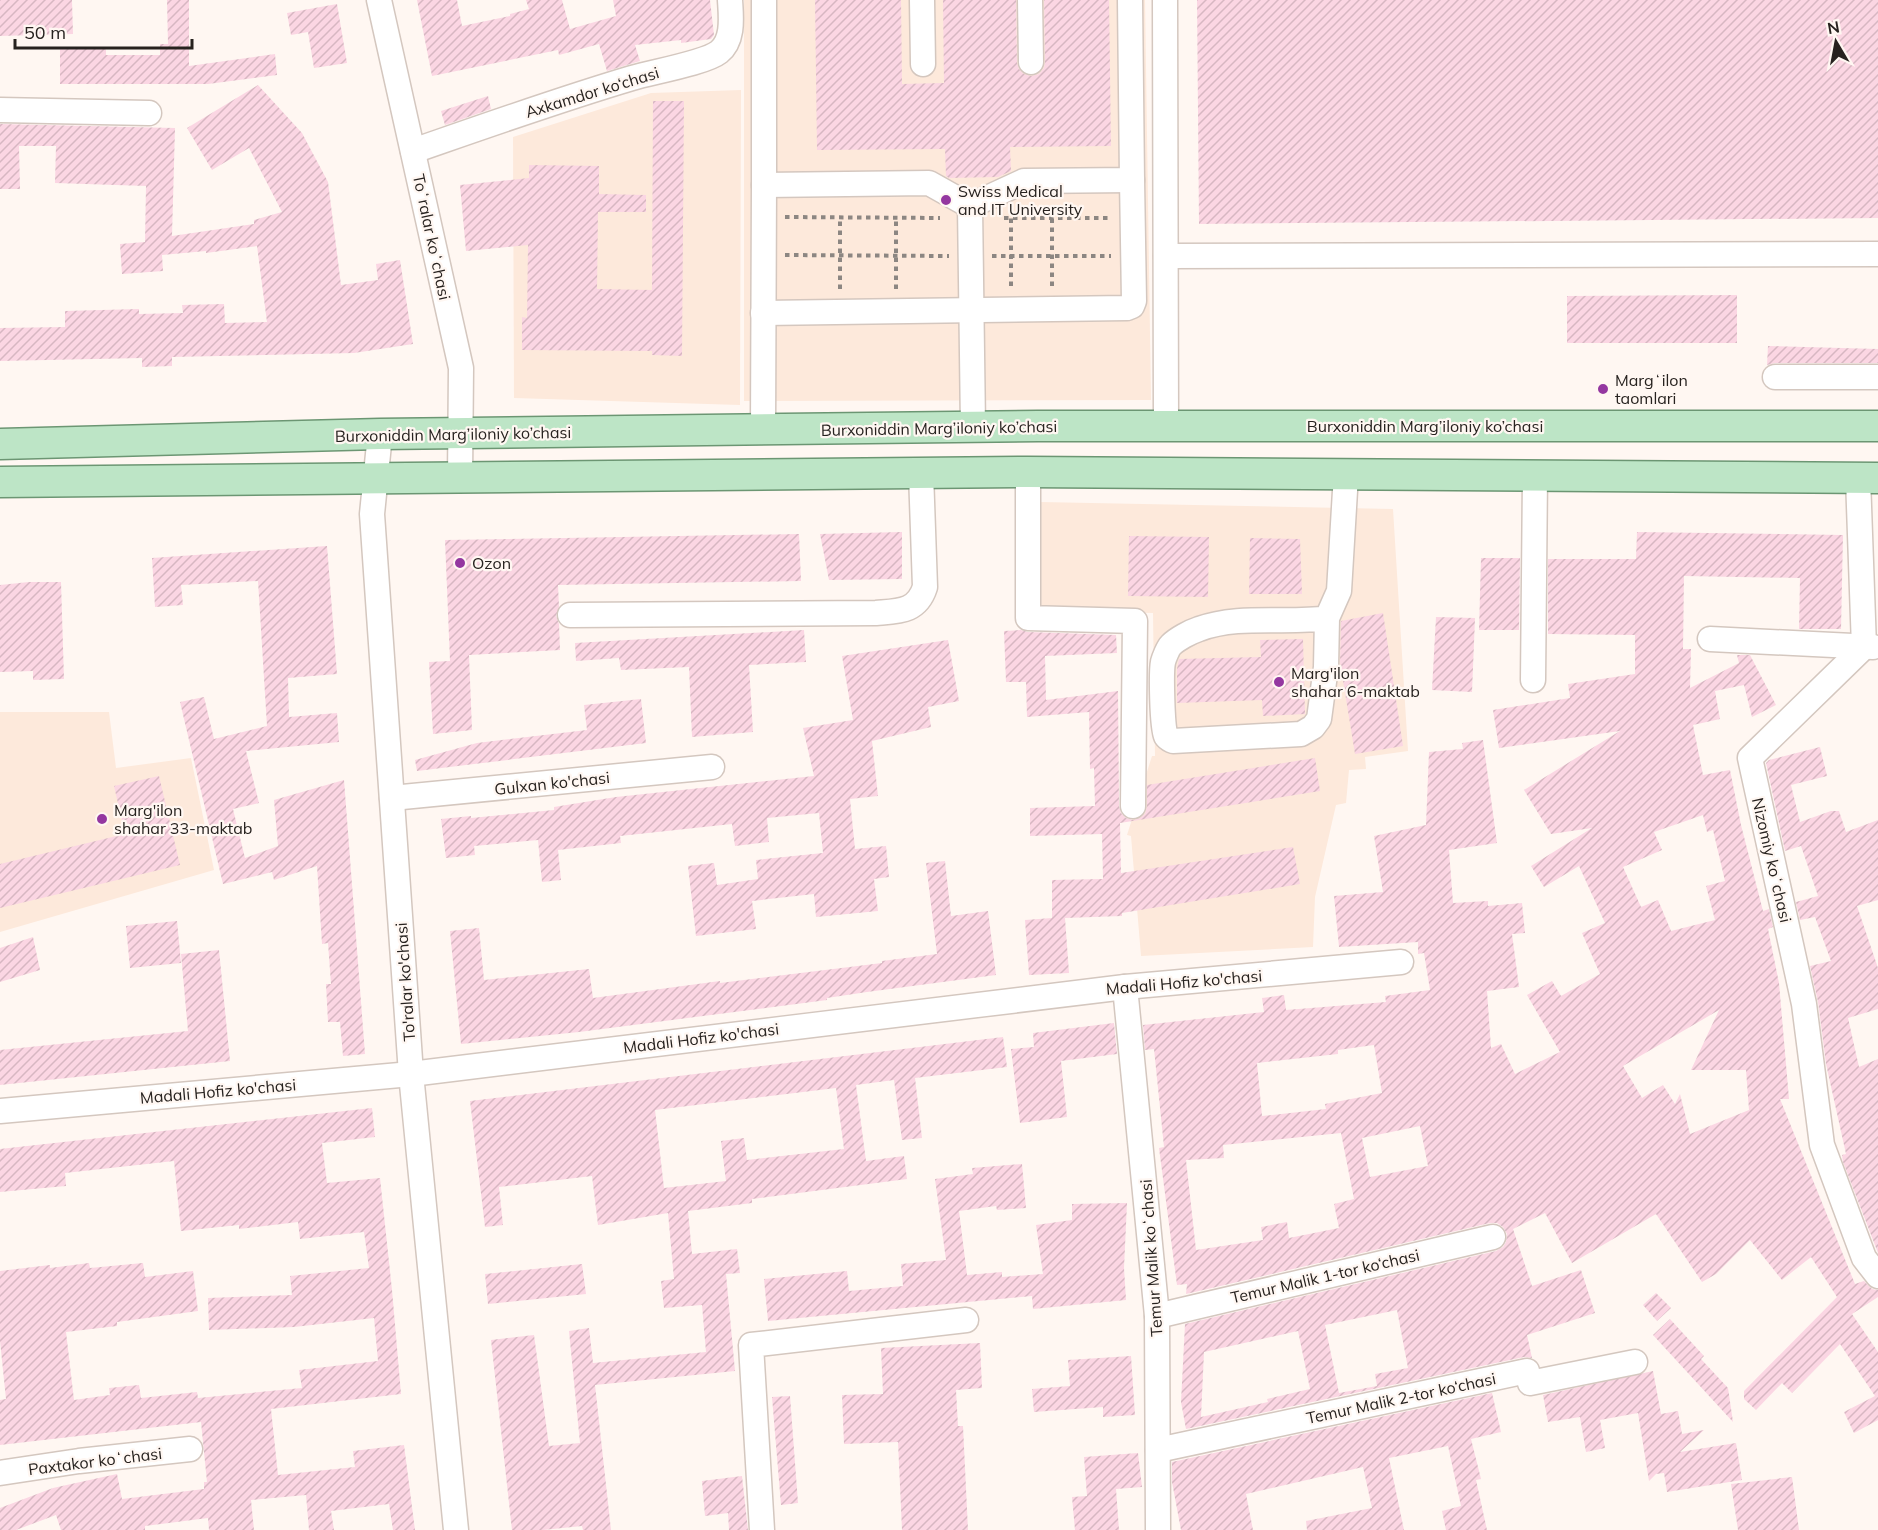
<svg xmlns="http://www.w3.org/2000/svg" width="1878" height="1530" font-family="Mulish,sans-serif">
<defs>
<pattern id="building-hatch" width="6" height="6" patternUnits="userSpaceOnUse" patternTransform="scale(1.5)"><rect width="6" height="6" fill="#fbd6e3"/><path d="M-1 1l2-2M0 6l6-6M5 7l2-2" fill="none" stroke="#d7b7c2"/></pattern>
</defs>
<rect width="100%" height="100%" fill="#fff7f2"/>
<g fill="#fde9db">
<polygon points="744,0 1145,0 1151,400 744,401"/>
<polygon points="741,90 740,405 514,398 513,137 651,93"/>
<polygon points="1040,502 1393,509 1408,751 1365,757 1366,769 1349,770 1346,803 1336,805 1315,897 1313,947 1141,956 1131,836 1127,835 1152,756 1155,756 1153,613 1037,611"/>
<polygon points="0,712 109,712 116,768 191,758 214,870 0,932"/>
</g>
<g fill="url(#building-hatch)" fill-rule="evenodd">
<polygon points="0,0 72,0 73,34 0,36"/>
<polygon points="167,0 189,0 189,66 275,54 277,75 208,84 60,84 60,48 106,48 106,55 160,55 160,44 168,44"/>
<polygon points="417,0 457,0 462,26 510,16 510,14 529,9 526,0 562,0 570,29 616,16 613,0 710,0 714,35 711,39 681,43 681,40 635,45 640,61 607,71 599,44 559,55 558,50 432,76"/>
<polygon points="815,0 901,0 902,84 944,83 943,0 1016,0 1017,63 1019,69 1024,74 1031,76 1039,74 1044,68 1045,62 1044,0 1109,0 1111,146 1010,147 1011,171 998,177 949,178 946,176 945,149 817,150"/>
<polygon points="1197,0 1878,0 1878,218 1199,224"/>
<polygon points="337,4 347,63 314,68 308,32 291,35 287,13"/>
<polygon points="258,85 302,133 328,182 341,285 378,280 376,264 400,260 413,344 354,353 172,357 172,366 142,367 142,358 0,361 0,328 65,327 65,311 139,309 139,314 183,313 182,305 224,304 225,323 267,322 257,246 206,253 206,251 162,255 163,271 122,274 120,244 145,242 146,186 55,183 56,146 19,146 20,189 0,189 0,124 175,128 172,236 254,224 254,220 282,212 249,148 212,170 187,128"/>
<polygon points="488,96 491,109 445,125 441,111"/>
<polygon points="653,101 684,101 682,356 652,355 652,351 522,350 522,317 527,318 528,245 466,251 460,185 529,178 529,165 599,166 599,194 646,195 646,212 598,212 597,289 652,290"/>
<polygon points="1737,295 1737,343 1567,343 1567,296"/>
<polygon points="1768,346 1878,349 1878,363 1775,363 1767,365"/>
<polygon points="902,532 902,579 829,580 820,534"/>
<path d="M1637,532L1843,535L1841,629H1799L1800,578L1684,576L1683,649H1691L1690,688L1739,663L1737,655H1750L1776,705L1752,717L1744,685L1715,691L1720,719L1693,725L1703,775L1730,770L1741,825L1763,911L1769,909L1773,927L1768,929L1779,983L1789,1099H1780L1855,1284L1864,1281L1872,1289L1878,1290V1297L1852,1314L1878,1352V1420L1854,1433L1844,1412L1875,1396L1840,1344L1792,1393L1782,1383L1756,1410L1744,1399V1391L1837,1297L1811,1257L1782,1280L1750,1240L1716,1274L1702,1282L1656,1214L1572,1263L1545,1213L1513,1229L1532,1286L1581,1270L1595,1313L1527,1335L1532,1358L1524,1357L1186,1429L1181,1402L1185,1324L1496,1251L1503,1247L1506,1242L1507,1234L1503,1227L1497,1223H1490L1186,1294L1187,1284L1177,1285L1159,1148L1164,1147L1154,1049L1145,1050L1143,1025L1264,1012L1262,998L1284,995L1286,1010L1386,1002L1385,996L1430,990L1424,953L1418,954V942L1339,947L1334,896L1383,892L1374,836L1426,825L1429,752L1463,749L1462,743L1483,740L1497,843L1449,850L1453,903L1488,901V906L1522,903L1525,933L1512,934L1519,987L1487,991L1491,1048L1501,1044L1515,1074L1560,1052L1527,995L1552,981L1561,996L1600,974L1582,933L1605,923L1579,866L1544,887L1531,866L1592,828L1551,834L1524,790L1620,731L1499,748L1493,710L1570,698L1568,684L1635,674V635L1548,634V559H1636ZM1703,815L1707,832L1713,830L1725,881L1706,886L1715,920L1671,931L1658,900L1641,907L1623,867L1662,850L1654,832ZM1719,1010L1691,1070H1746L1749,1110L1690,1134L1680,1094L1675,1104L1663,1085L1642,1098L1623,1066ZM1374,1045L1382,1093L1325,1104L1326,1109L1262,1116L1257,1063L1338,1054V1050ZM1420,1126L1428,1166L1370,1177L1362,1138ZM1341,1133L1354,1199L1334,1204L1339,1228L1289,1238L1287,1222L1261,1227L1263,1240L1196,1250L1186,1160L1224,1158L1223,1145ZM1397,1310L1408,1368L1375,1374L1377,1386L1339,1393L1325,1325ZM1298,1331L1310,1389L1267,1399L1268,1402L1201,1417L1204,1352Z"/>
<polygon points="799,534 801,581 558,585 559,607 556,616 559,624 560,650 469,655 472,730 433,734 429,662 450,661 445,540"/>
<polygon points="1129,536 1209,537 1208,597 1128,596"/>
<polygon points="1250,538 1300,539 1302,594 1249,594"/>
<polygon points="327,546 337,674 288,678 289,717 337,713 339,742 246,751 259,803 233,809 245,858 278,846 274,800 344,780 365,1054 343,1056 340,1022 328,1022 326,984 331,984 328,943 322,944 317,866 274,880 272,872 223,884 180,702 204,697 214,739 267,726 258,581 181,585 183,605 155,607 152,558"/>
<polygon points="1481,558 1520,558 1519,630 1479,630"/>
<polygon points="29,582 61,582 64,679 33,680 33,671 0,672 0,585"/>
<polygon points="1383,613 1403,746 1355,754 1340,662 1341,621"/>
<polygon points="1436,617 1475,618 1472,692 1432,690"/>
<polygon points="804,630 806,662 749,665 753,732 692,737 689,667 621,670 619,658 576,661 575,643"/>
<polygon points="1021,630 1028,632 1116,635 1117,653 1045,656 1046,700 1118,691 1119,806 1121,813 1126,818 1133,820 1140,818 1145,814 1147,806 1147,785 1315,758 1320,791 1120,823 1121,873 1293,847 1300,884 1122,913 1122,916 1065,918 1069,973 1029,975 1025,920 1052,918 1052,880 1103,879 1102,834 1030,836 1030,808 1095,806 1094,768 1090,769 1089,712 1027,717 1026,682 1006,682 1004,631"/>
<polygon points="1303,639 1305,714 1263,716 1262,700 1177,703 1177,669 1179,659 1261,657 1260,640"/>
<polygon points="948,640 959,701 928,707 931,727 872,741 878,796 850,799 855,849 886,846 889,877 874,879 878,911 816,917 814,894 752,901 756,929 696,936 688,866 714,863 717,885 758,879 756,860 823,853 819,813 767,818 769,842 735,846 732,824 620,836 621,843 558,850 561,880 542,882 538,840 474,846 475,855 446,858 441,819 471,816 471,818 554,810 554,807 616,797 814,776 803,728 853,720 842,656"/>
<polygon points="641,699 646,743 417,771 415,760 477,743 587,730 584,705"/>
<polygon points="1820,747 1827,776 1791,785 1800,822 1831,811 1839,811 1846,832 1878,820 1878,900 1857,906 1878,968 1878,1009 1848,1018 1859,1067 1878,1059 1878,1253 1843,1162 1842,1155 1846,1154 1826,1064 1818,1002 1810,966 1831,961 1815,917 1800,920 1796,902 1818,896 1801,846 1785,851 1766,763 1769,760"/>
<polygon points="159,776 180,865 0,908 0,864 125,834 114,786"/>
<polygon points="945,861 951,916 988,911 996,975 867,992 827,998 827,1000 579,1032 461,1044 450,931 479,928 484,980 589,969 593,998 720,981 720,983 882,963 882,961 937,954 926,863"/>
<polygon points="177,921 181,963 130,968 126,926"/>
<polygon points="33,937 40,970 0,982 0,948"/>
<polygon points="219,950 230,1061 0,1085 0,1050 188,1031 181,954"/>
<polygon points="1114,1023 1117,1054 1061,1061 1067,1117 1020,1123 1011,1049 1034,1047 1033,1033"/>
<path d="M1003,1037L1007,1067L915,1078L922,1138L902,1140L894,1080L856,1085L866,1161L904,1156L907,1179L752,1199V1203L688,1211L692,1254L737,1249L740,1273L726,1274L735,1371L595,1385L611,1530H583L582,1526L543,1530H512L491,1340L534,1335L549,1446L580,1443L569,1331L589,1328L593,1363L706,1352L702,1305L664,1308L661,1281L674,1279L668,1213L598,1225L592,1176L499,1187L503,1225L485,1227L470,1101ZM836,1088L844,1149L747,1160L744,1138L721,1141L726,1181L664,1188L655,1110Z"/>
<polygon points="372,1108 375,1137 322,1143 327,1183 380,1178 392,1290 401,1394 271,1409 278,1475 355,1467 353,1451 404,1445 415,1530 393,1530 389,1504 331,1511 334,1530 309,1530 306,1495 251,1500 254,1530 209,1530 208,1518 145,1526 145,1530 61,1530 56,1515 16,1530 0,1530 0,1508 53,1488 117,1474 122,1499 204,1489 204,1482 207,1482 201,1422 0,1445 0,1400 6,1399 0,1341 0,1271 50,1265 50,1268 89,1263 90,1268 143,1263 145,1277 193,1271 198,1311 117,1322 117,1326 66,1332 74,1400 110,1395 109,1388 139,1385 141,1398 197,1392 198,1398 302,1388 299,1370 378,1361 374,1318 294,1327 209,1330 208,1298 292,1295 290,1276 369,1268 364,1232 300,1239 298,1222 239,1229 239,1225 181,1231 174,1161 65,1173 66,1186 0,1192 0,1149"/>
<polygon points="1022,1164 1026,1208 997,1210 996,1206 959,1211 967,1275 1002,1272 1002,1277 1043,1274 1036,1225 1072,1220 1072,1204 1127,1203 1124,1268 1126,1300 1033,1309 1032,1296 768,1321 764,1279 847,1271 849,1291 903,1286 901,1264 946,1260 935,1179 973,1174 972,1168"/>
<polygon points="582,1264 586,1294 488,1304 485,1274"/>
<polygon points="1656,1293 1671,1308 1657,1321 1643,1305"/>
<polygon points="1670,1319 1704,1356 1701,1359 1728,1388 1733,1422 1653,1335"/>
<polygon points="980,1343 982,1388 956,1390 958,1426 963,1426 968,1530 902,1530 898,1442 844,1444 842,1395 883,1394 881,1348"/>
<polygon points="1131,1356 1135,1415 1103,1417 1103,1407 1034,1412 1032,1389 1070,1386 1068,1360"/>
<polygon points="1653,1371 1661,1414 1678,1411 1682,1434 1704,1430 1680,1452 1736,1443 1742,1480 1667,1492 1664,1473 1656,1474 1649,1481 1638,1413 1600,1420 1605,1448 1586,1452 1580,1417 1548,1422 1543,1395"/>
<polygon points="1492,1393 1501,1432 1471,1439 1481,1479 1476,1480 1487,1530 1446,1530 1442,1511 1461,1506 1448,1446 1389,1458 1404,1530 1307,1530 1306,1521 1372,1508 1363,1467 1246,1494 1253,1530 1181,1530 1172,1482 1172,1462"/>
<polygon points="790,1396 798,1503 781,1505 772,1397"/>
<polygon points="1138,1453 1142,1487 1116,1489 1119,1530 1075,1530 1072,1497 1087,1496 1084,1457"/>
<polygon points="742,1476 748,1530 729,1530 728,1513 705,1516 702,1481"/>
<polygon points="1792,1477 1799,1530 1738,1530 1731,1484"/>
</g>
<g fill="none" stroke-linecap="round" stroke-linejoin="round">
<defs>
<g id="minor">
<polyline points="379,0 461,368 460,478"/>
<polyline points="764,0 764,185 929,183 970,206"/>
<polyline points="922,0 923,64"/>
<polyline points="1030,0 1031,62"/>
<polyline points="1165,0 1166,426"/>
<polyline points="0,110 149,113"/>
<path d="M413,151C485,126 558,100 632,78C652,72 705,63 719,52C734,40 731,17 730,0"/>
<polyline points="970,206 1024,181 1132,180 1130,0"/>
<polyline points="970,206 973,427"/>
<polyline points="1166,256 1878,254"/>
<polyline points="763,313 1127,308 1132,306 1134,301 1132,180"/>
<polyline points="1775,377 1878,377"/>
<polyline points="763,430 764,185"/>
<polyline points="380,434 372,514 411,1074 456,1530"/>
<polyline points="1028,472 1028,618 1135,621 1133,806"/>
<polyline points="1858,478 1864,647 1750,758 1804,1004 1822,1145 1864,1258 1878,1276"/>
<path d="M570,615L876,613C899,611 917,612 925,587L921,473"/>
<path d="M1327,618C1286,624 1239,614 1199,629C1190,632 1177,639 1171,645C1168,648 1164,658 1163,662C1161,672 1162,727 1166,736C1168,739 1169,739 1173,741L1301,734L1313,727L1319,719L1326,667L1327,618L1339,591L1346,474"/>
<polyline points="1710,639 1873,647"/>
<polyline points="1533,680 1535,476"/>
<polyline points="392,798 712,767"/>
<polyline points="1125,987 1157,1316 1158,1530"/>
<polyline points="0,1111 411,1074 1125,987 1401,962"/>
<polyline points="1157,1316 1493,1237"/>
<polyline points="1158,1450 1527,1371 1530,1383 1635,1362"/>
<polyline points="0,1473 79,1461 190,1449"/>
<polyline points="762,1530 751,1345 966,1320"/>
</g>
<g id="major">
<polyline points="0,444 380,434 1038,426 1878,426"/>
<polyline points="0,482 1028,472 1878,478"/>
</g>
</defs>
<use href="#minor" stroke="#d4c7bf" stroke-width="27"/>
<use href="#major" stroke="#6c9673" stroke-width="33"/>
<g stroke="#8c8682" stroke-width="4" stroke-dasharray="4.5 4.5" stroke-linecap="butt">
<polyline points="785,217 940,218"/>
<polyline points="1004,218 1111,218"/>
<polyline points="785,255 949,256"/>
<polyline points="992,256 1111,256"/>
<polyline points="1011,286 1011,218"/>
<polyline points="1052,286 1052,218"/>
<polyline points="840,289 840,218"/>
<polyline points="896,289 896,218"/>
</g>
<use href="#minor" stroke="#fff" stroke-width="24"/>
<use href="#major" stroke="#bde5c6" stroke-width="30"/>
</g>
<g fill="#9437a0" stroke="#fff7f2" stroke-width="2">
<circle cx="946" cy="200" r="6"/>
<circle cx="1603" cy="389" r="6"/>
<circle cx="460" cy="563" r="6"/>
<circle cx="1279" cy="682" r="6"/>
<circle cx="102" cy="819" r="6"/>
</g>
<g text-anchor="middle" stroke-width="4.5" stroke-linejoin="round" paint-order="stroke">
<g font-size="16" fill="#27221f" stroke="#fff7f2">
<text transform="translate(592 92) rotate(-17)" y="6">Axkamdor ko‘chasi</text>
<text transform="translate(432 237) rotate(78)" y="6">Toʻralar koʻchasi</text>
<text x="1425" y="432">Burxoniddin Marg’iloniy ko’chasi</text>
<text transform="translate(939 428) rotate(-1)" y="6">Burxoniddin Marg’iloniy ko’chasi</text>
<text transform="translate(453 434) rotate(-1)" y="6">Burxoniddin Marg’iloniy ko’chasi</text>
<text transform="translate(552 783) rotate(-6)" y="6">Gulxan ko'chasi</text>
<text transform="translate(1772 860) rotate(77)" y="6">Nizomiy koʻchasi</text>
<text transform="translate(405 982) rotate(-94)" y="6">To'ralar ko'chasi</text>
<text transform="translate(1184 982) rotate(-5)" y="6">Madali Hofiz ko'chasi</text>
<text transform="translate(701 1038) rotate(-7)" y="6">Madali Hofiz ko'chasi</text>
<text transform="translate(218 1091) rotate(-5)" y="6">Madali Hofiz ko'chasi</text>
<text transform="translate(1151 1258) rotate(-94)" y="6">Temur Malik koʻchasi</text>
<text transform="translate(1325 1276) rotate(-13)" y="6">Temur Malik 1-tor ko‘chasi</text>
<text transform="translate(1401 1398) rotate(-12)" y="6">Temur Malik 2-tor ko‘chasi</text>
<text transform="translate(95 1461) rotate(-7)" y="6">Paxtakor koʻchasi</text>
</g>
<g font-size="16" fill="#27221f" stroke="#fff7f2" text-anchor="start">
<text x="958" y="197">Swiss Medical<tspan x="958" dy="18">and IT University</tspan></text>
<text x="1615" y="386">Margʻilon<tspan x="1615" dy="18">taomlari</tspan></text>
<text x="472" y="569">Ozon</text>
<text x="1291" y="679">Marg'ilon<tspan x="1291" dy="18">shahar 6-maktab</tspan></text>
<text x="114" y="816">Marg'ilon<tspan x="114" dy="18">shahar 33-maktab</tspan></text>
</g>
</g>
<g transform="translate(1836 42) rotate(350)" stroke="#fff7f2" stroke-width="4.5" paint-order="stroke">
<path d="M0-4.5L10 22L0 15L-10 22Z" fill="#27221f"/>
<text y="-9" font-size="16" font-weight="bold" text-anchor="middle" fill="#27221f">N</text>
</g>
<path d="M15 39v9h177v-9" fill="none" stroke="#27221f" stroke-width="3"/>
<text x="24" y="39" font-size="18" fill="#27221f" stroke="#fff7f2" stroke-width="4.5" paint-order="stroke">50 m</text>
</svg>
